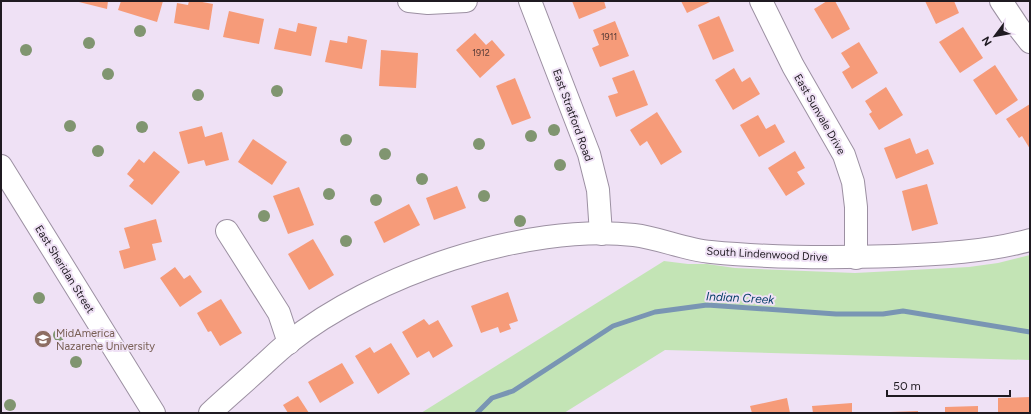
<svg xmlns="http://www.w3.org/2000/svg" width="1031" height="414" font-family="Figtree,sans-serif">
<rect width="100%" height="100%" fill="#efe1f5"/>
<polygon fill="#c3e4b5" points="1030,255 1030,360 665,350 564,413 421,413 664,261 688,264 707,264 735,268 855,273 969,267 998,263"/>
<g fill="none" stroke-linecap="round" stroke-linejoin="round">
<polyline stroke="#7995b3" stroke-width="5" points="477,413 492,398 513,391 613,326 655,312 707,305 836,314 883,314 903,311 1030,332"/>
</g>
<g fill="#f69b79">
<polygon points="75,1 108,1 107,9"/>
<polygon points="121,1 163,1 157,22 118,10"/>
<polygon points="189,1 197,1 213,4 209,30 174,23 177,3 188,5"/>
<polygon points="572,1 604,1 606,8 579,19"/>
<polygon points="681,1 712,1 687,13"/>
<polygon points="827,1 835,1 850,29 832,39 814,9"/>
<polygon points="925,1 954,1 959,13 936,24"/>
<polygon points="229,11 264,19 259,44 223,37"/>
<polygon points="719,16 734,51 713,60 698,25"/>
<polygon points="615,21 629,56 600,67 592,48 599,45 593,30"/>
<polygon points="298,23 317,27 311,56 274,49 279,28 296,32"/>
<polygon points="963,27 983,58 960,73 939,42"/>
<polygon points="475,33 486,45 492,40 505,55 480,78 456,50"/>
<polygon points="348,36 367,40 362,69 325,62 330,40 347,43"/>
<polygon points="859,42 878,73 852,89 842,72 850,67 841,53"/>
<polygon points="381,50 418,53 416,88 379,86"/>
<polygon points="995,65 1018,100 996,115 973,80"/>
<polygon points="734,68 742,82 750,77 760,94 733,110 715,80"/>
<polygon points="634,70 648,105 616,117 608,96 618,93 612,78"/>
<polygon points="515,78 531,118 512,125 496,86"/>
<polygon points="886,87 903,115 879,130 869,114 872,112 865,101"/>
<polygon points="1030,104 1030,149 1022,136 1019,138 1006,119"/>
<polygon points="657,112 682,152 661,165 647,141 640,146 630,130"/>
<polygon points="758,115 766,129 775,124 785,142 759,157 740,125"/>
<polygon points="202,126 205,137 222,132 229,160 206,166 204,160 188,164 179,132"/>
<polygon points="910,138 916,154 928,149 934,164 896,179 884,148"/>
<polygon points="253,139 287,162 272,185 238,162"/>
<polygon points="154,151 180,172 152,205 129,186 134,180 127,174 139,159 144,163"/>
<polygon points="795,151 805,168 797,172 805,184 786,196 768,168"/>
<polygon points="927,184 938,224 912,231 902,191"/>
<polygon points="457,186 466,208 434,220 426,198"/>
<polygon points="299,187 314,225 288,234 273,196"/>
<polygon points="409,204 420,225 384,243 374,222"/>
<polygon points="156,219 162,242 152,244 156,260 124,269 119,251 130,248 124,228"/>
<polygon points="313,239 334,275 309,290 288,254"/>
<polygon points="175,267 184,279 190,275 202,292 180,307 160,278"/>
<polygon points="508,292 518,321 509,324 511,329 500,333 498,327 481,333 471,306"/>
<polygon points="221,299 242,333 220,346 211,331 208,332 197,313"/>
<polygon points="424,319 429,325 438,320 453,346 433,358 429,351 417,358 402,332"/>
<polygon points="391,343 410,374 378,394 355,356 370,347 374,353"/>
<polygon points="342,363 354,383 320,403 308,382"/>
<polygon points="298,396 309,413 288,413 283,405"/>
<polygon points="1030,397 1030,413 998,413 998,398"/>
<polygon points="787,398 790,413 752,413 750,406"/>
<polygon points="852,403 852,413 813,413 812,406"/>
<polygon points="978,406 978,413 945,413 945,407"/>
<polygon points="918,411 918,413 890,413 890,412"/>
</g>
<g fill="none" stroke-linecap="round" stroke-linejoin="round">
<defs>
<g id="minor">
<polyline points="409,1 428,3 466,1"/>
<polyline points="530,1 589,154 598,190 601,234"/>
<polyline points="761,1 793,66 844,155 853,182 856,207 856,258"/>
<polyline points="1001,1 1019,28 1030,42"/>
<polyline points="1,166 154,413"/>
<polyline points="227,231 279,313 289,343"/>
<path d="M210,413C227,397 245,382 262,366C271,358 279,350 288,343C373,275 525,223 634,235C660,238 685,250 711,252C772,258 834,258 895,256C941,254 986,252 1030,240"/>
</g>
</defs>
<use href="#minor" stroke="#9c90a2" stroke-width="24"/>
<use href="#minor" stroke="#fff" stroke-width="22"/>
</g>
<g fill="#809570">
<circle cx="140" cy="31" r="6"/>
<circle cx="89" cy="43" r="6"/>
<circle cx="26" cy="50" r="6"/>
<circle cx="108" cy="74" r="6"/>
<circle cx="277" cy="91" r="6"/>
<circle cx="198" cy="95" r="6"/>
<circle cx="70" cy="126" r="6"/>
<circle cx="142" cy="127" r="6"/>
<circle cx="554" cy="130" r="6"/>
<circle cx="531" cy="136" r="6"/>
<circle cx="346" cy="140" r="6"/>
<circle cx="479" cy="144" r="6"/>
<circle cx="98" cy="151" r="6"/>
<circle cx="385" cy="154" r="6"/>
<circle cx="560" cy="165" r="6"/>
<circle cx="422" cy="179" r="6"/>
<circle cx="329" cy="194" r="6"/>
<circle cx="484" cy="196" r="6"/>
<circle cx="376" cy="200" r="6"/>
<circle cx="264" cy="216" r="6"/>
<circle cx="520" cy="221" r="6"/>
<circle cx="346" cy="241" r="6"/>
<circle cx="39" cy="298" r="6"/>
<circle cx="59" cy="335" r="6"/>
<circle cx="76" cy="362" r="6"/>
<circle cx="10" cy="405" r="6"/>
</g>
<defs>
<symbol id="university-disc" viewBox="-11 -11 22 22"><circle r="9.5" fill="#8d6e63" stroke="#efe1f5"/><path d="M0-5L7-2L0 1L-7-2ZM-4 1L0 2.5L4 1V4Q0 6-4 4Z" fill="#fff"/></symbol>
</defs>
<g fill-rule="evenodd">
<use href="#university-disc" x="33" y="329" width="20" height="20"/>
</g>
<g text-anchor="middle" stroke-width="4" stroke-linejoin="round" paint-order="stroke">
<g font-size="9" fill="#553a37">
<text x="609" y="40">1911</text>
<text x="481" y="56">1912</text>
</g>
<g font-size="11" fill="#1f1a21" stroke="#efe1f5">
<text transform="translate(820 114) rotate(60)" y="4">East Sunvale Drive</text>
<text transform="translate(573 115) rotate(70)" y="4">East Stratford Road</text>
<text transform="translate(767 254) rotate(3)" y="4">South Lindenwood Drive</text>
<text transform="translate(65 269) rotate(58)" y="4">East Sheridan Street</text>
</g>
<g font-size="11" fill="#785e54" stroke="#efe1f5" text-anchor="start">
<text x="56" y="337">MidAmerica<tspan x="56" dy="13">Nazarene University</tspan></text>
</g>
<g font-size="12" font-style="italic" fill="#063f68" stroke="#efe1f5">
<text transform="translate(740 298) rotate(3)" y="4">Indian Creek</text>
</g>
</g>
<rect width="1031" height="414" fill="none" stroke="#1f1a21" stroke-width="4"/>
<g transform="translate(995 36) rotate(238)" stroke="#efe1f5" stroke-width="3" paint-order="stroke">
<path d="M0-3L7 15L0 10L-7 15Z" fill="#1f1a21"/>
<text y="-6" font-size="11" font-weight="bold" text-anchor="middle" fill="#1f1a21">N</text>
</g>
<path d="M887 390v6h123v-6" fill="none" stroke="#1f1a21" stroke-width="2"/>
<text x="893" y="390" font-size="12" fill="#1f1a21" stroke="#efe1f5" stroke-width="3" paint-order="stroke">50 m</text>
</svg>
